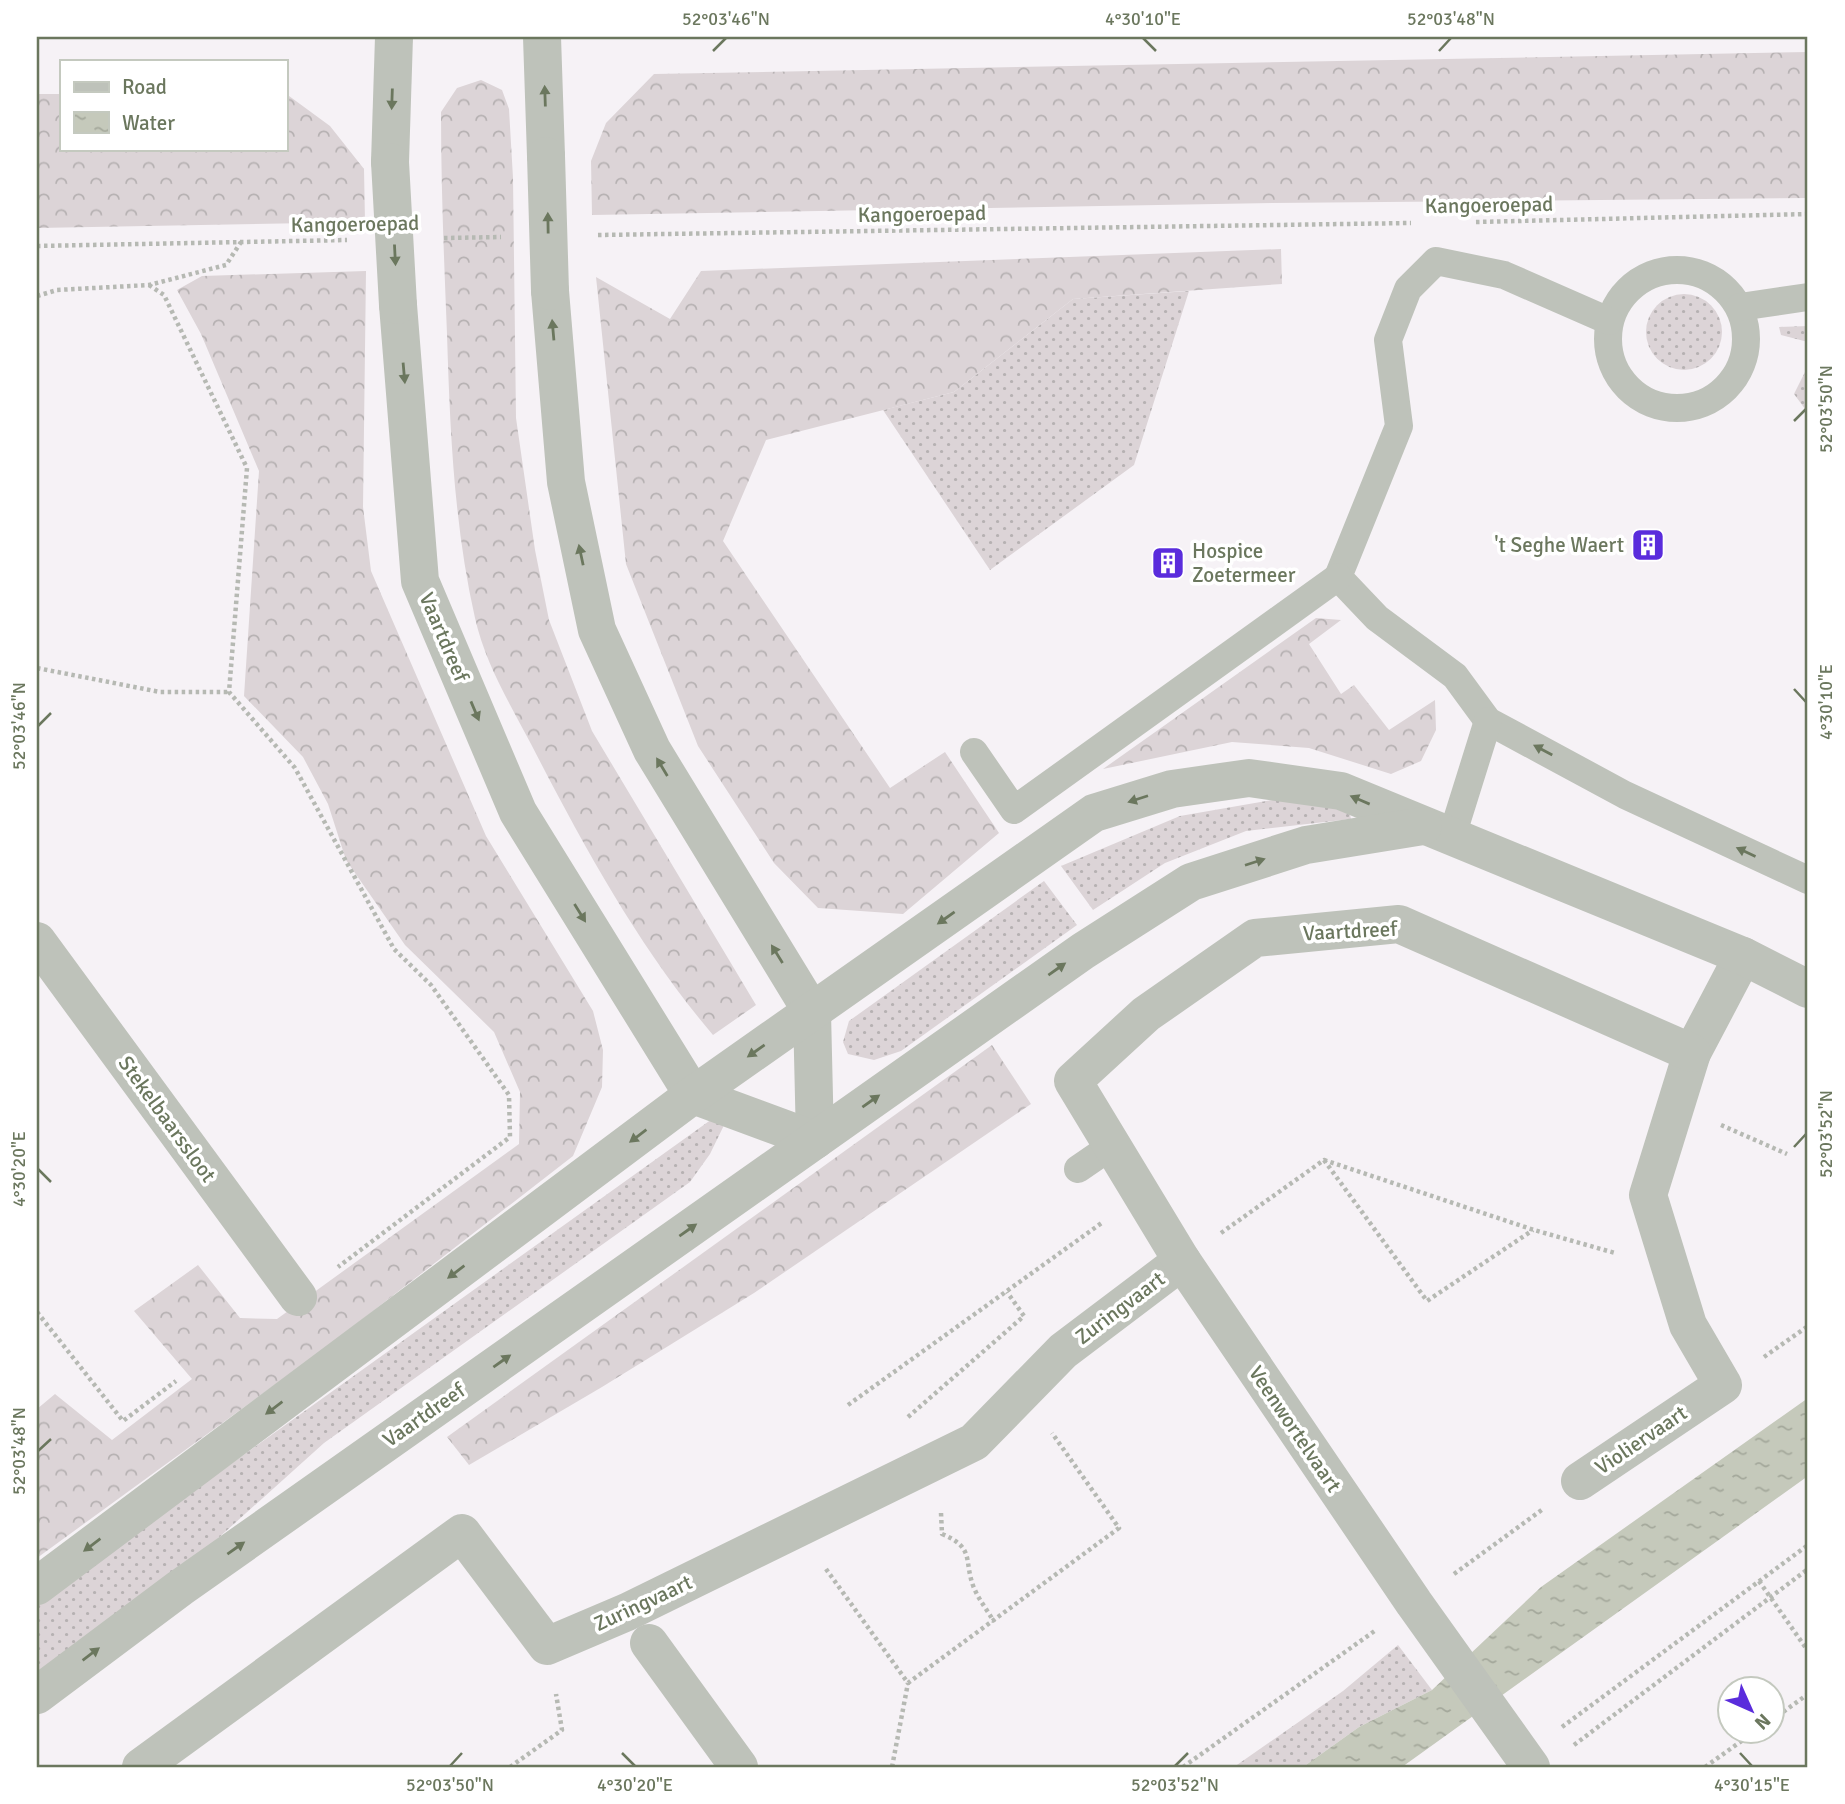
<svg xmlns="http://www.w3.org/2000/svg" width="1845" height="1804" font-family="Signika,sans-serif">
<defs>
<pattern id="grass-dots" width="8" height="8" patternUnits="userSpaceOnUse" patternTransform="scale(1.75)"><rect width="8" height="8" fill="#dcd4d7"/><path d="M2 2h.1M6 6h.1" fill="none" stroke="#b6b1b2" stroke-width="1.8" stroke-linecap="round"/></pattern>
<pattern id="forest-crowns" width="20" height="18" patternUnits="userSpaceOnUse" patternTransform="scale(1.75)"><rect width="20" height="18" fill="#dcd4d7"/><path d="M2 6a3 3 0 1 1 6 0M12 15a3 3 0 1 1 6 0" fill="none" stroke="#b6b1b2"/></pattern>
<pattern id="water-ripples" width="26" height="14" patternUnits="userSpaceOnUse" patternTransform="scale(1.75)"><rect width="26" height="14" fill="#c5c9bb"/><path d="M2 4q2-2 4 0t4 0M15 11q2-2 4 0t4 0" fill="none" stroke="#a4a89b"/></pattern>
</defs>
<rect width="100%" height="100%" fill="#f6f2f6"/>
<g fill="url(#grass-dots)">
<polygon points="1189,291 1134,465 990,570 883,410 954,392 1073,299"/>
<circle cx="1684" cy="332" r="38"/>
<polygon points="1808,326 1808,342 1781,335 1779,327"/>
<polygon points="1808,366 1808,413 1794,394"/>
<polygon points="1284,798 1348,806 1351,819 1246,831 1165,863 1093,910 1061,866 1180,816"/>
<polygon points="1044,881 1077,925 901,1051 874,1060 848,1054 843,1042 849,1021"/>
<polygon points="719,1114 727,1119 710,1154 690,1182 324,1443 176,1576 37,1677 37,1603"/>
<polygon points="1398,1645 1432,1690 1359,1727 1303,1767 1234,1767 1343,1691"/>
</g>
<g fill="url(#forest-crowns)">
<polygon points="1808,52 1808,198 1272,203 592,215 591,161 606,123 654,74"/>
<path d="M481,80L502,90L509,109L513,178L516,418L535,550L549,620L592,731L756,1005L713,1035C639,948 583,845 531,744C510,704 485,663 475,618C454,525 450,430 447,334C444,260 441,186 441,112L457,88Z"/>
<polygon points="285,93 330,126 364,169 365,222 37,228 37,94 61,94 61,149 285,149"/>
<polygon points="1281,249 1282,284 1073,299 954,392 766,440 723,541 890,788 945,752 999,833 903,914 818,908 774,863 698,746 626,564 596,277 670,319 701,271"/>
<polygon points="366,271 363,507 371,571 486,836 593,1011 603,1050 602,1087 573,1156 324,1349 37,1558 37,1409 55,1394 112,1440 192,1379 134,1311 198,1265 240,1318 277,1319 519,1144 520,1092 494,1032 405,945 346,860 328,804 303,757 244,696 259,471 201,334 177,290 202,276"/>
<polygon points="1316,618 1341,620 1309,644 1341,694 1354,685 1389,730 1435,700 1436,730 1421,761 1391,774 1309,748 1232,742 1103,769"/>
<polygon points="992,1045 1031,1104 754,1293 602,1387 469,1465 447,1437"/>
</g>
<polygon fill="url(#water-ripples)" points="1808,1398 1808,1476 1402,1767 1303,1767 1359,1727 1432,1690 1541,1587"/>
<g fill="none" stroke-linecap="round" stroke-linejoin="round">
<g stroke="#b6b9b3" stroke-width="4.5" stroke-dasharray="3.5 3.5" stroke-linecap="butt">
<polyline points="1476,222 1808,214"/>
<polyline points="598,235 1411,223"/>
<polyline points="444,238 501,237"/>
<polyline points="37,246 347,240"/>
<polyline points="149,285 164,295 247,468 229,692 295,768 394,949 431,985 509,1095 510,1137 338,1267"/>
<polyline points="37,296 57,290 149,285 226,265 241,242"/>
<polyline points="37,668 160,692 229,692"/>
<polyline points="1721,1125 1787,1154"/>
<polyline points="1324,1160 1427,1301 1533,1230"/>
<polyline points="1221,1233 1324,1160 1534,1230 1615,1253"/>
<polyline points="37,1312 123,1421 176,1381"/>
<polyline points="1764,1357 1808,1326"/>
<polyline points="848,1405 1103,1222"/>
<polyline points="908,1417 1024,1316 1007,1292"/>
<path d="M941,1513L942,1534C976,1548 963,1561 974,1588C979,1600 988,1611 994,1622"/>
<polyline points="826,1569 908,1683 1119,1528 1052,1433"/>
<polyline points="1454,1574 1543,1509"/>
<polyline points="1759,1581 1808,1651"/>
<polyline points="1772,1720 1808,1694"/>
<polyline points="1562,1727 1808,1545"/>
<polyline points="1574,1745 1808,1569"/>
<polyline points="510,1767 562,1730 556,1694"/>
<polyline points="892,1767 908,1683"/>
<polyline points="1183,1767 1376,1630"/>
<polyline points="1705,1767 1757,1730"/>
</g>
<g stroke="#bec2ba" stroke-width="28">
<circle cx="1677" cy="339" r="69"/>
<polyline points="1740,307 1808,297"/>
<polyline points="1609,321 1504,275 1436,261 1408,289 1388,340 1399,426 1338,577 1377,618 1455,676 1488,721 1625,795 1808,880"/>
<polyline points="974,752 1014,810 1338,577"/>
<polyline points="1452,836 1488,721"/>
<polyline points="1078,1169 1113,1145"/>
</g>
<polyline stroke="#bec2ba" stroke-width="38" points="649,1643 739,1767"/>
<g stroke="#bec2ba" stroke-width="38">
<polyline points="37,941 298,1297"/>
<polyline points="1580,1481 1723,1385 1688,1325 1648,1195 1692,1053 1743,956"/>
<polyline points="141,1767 462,1533 547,1646 627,1612 974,1442 1063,1351 1182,1261"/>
<polyline points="1531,1767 1414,1603 1182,1261 1073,1081 1146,1014 1255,938 1399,924 1692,1053"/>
</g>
<g stroke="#bec2ba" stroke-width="38">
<polyline points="542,37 546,156"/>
<polyline points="390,162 394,37"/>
<polyline points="550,291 566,482 597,630 652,750 812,1012 815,1140"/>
<polyline points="398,305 420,581 518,812 693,1095 815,1140"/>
<polyline points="37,1586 693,1095 1094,813 1172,789 1249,778 1341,791 1743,956 1808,989"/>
<polyline points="37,1695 180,1588 1083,951 1191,882 1306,845 1423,826"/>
</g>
<g stroke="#bec2ba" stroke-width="38">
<polyline points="546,156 550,291"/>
<polyline points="390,162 398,305"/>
</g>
</g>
<defs><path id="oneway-solid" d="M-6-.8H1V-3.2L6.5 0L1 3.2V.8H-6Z" transform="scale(1.75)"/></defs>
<g fill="#6b775e">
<use href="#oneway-solid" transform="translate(545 96) rotate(-92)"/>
<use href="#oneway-solid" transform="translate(392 99) rotate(92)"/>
<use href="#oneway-solid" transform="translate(548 223) rotate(-91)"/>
<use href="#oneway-solid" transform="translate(395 255) rotate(87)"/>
<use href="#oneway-solid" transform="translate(553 330) rotate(-95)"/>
<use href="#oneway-solid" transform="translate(404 373) rotate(85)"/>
<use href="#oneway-solid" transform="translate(581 555) rotate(-102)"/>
<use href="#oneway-solid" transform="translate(475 711) rotate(67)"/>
<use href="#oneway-solid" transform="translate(1543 750) rotate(-152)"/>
<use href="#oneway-solid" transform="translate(662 767) rotate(-121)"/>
<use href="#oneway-solid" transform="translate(1138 799) rotate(162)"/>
<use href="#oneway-solid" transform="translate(1360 800) rotate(-157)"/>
<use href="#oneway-solid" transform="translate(1746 852) rotate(-155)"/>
<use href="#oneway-solid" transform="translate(1255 862) rotate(-18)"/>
<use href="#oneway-solid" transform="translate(580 913) rotate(58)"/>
<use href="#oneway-solid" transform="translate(946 918) rotate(145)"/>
<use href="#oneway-solid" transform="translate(777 954) rotate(-122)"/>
<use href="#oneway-solid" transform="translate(1057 969) rotate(-35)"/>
<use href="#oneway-solid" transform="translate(756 1051) rotate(145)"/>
<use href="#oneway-solid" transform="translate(871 1101) rotate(-35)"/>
<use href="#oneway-solid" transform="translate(638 1136) rotate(143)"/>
<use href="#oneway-solid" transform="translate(688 1230) rotate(-35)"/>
<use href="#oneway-solid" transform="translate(456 1272) rotate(143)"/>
<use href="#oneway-solid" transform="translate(502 1361) rotate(-35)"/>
<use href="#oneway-solid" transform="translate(274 1408) rotate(143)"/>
<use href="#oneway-solid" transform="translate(92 1545) rotate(143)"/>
<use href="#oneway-solid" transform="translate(236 1548) rotate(-35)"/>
<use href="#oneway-solid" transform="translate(91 1654) rotate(-37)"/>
</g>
<path fill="none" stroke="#6b775e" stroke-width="2.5" d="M1143,38L1156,51M713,51L726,38M1439,51L1451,38M1794,421L1806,409M1794,689L1806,702M38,726L51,713M1794,1147L1806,1134M38,1169L51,1182M38,1451L51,1439M622,1753L635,1766M1740,1753L1752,1766M450,1766L462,1753M1175,1766L1188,1753"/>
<defs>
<symbol id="building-square" viewBox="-11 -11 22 22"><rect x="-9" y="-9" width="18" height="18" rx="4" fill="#5a2cdc" stroke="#fff"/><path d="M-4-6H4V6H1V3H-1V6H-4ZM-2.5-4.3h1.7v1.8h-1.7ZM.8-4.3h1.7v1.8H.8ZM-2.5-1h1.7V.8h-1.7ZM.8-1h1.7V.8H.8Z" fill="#fff"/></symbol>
</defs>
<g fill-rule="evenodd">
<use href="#building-square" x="1629" y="526" width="38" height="38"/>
<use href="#building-square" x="1149" y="544" width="38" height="38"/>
</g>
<g text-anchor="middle" stroke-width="7" stroke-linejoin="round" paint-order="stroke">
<g font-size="21" fill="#6b775e" stroke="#fff">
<text transform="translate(1489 205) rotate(-1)" y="7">Kangoeroepad</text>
<text transform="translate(922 214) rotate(-1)" y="7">Kangoeroepad</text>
<text transform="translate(355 224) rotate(-1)" y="7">Kangoeroepad</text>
<text transform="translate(444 637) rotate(67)" y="7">Vaartdreef</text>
<text transform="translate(1350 931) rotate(-3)" y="7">Vaartdreef</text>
<text transform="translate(167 1119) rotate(54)" y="7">Stekelbaarssloot</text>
<text transform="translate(1120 1308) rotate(-37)" y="7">Zuringvaart</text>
<text transform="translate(424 1415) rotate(-35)" y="7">Vaartdreef</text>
<text transform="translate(1295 1429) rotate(56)" y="7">Veenwortelvaart</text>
<text transform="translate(1641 1440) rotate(-34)" y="7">Violiervaart</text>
<text transform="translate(643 1603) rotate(-25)" y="7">Zuringvaart</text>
</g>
<g font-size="21" fill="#6b775e" stroke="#fff" text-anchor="end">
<text x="1624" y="552">'t Seghe Waert</text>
<text x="1192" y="558" text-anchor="start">Hospice<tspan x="1192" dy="24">Zoetermeer</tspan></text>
</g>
</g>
<rect width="1845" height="1804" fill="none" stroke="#ffffff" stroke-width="77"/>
<rect x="60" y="60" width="228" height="91" fill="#ffffff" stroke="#c4c9bf" stroke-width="2"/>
<rect x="74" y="82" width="35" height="10" fill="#bec2ba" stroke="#c4c9bf" stroke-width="2"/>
<text x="122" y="94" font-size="21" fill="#6b775e">Road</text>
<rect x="74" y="112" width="35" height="21" fill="url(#water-ripples)" stroke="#c4c9bf" stroke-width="2"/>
<text x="122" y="130" font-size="21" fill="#6b775e">Water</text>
<g transform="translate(1751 1710) rotate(135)"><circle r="33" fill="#ffffff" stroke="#c4c9bf" stroke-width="2"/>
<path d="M0-5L12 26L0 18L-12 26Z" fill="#5a2cdc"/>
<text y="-10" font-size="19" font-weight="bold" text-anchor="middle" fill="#6b775e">N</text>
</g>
<rect x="38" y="38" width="1768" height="1728" fill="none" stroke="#6b775e" stroke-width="2.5"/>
<g font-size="18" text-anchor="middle" fill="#6b775e">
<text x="726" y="25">52°03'46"N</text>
<text x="1143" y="25">4°30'10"E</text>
<text x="1451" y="25">52°03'48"N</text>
<text transform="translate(1826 409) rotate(-90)" y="6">52°03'50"N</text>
<text transform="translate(1826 702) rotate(-90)" y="6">4°30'10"E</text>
<text transform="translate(19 726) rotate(-90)" y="6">52°03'46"N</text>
<text transform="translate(1826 1134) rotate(-90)" y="6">52°03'52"N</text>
<text transform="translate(19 1169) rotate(-90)" y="6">4°30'20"E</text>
<text transform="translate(19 1451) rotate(-90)" y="6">52°03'48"N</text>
<text x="450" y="1791">52°03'50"N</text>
<text x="635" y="1791">4°30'20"E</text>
<text x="1175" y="1791">52°03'52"N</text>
<text x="1752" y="1791">4°30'15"E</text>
</g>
</svg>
